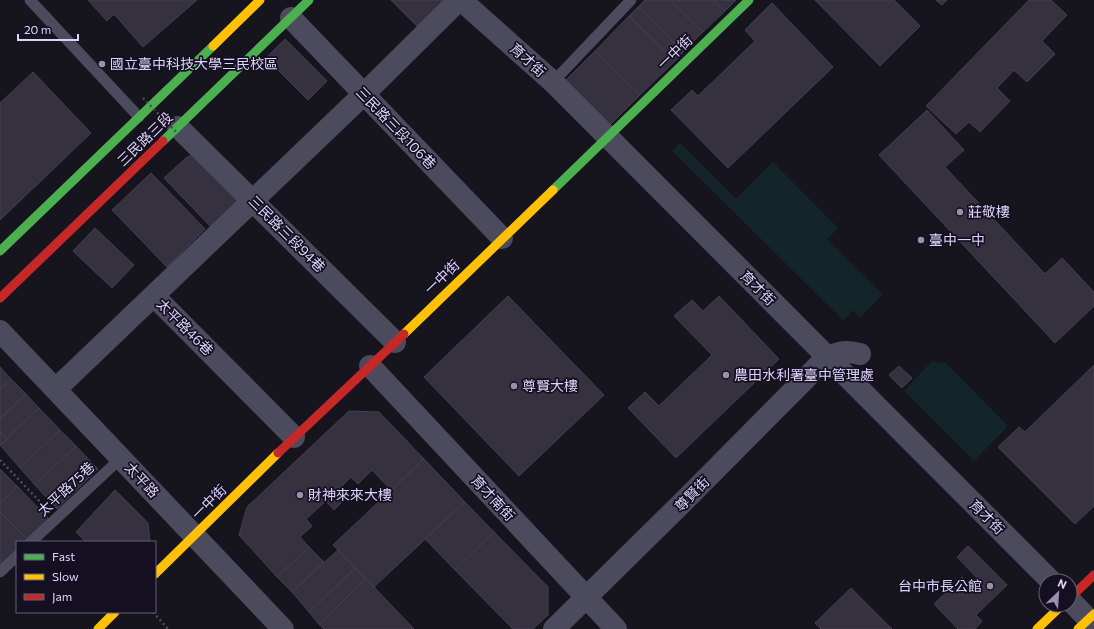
<svg xmlns="http://www.w3.org/2000/svg" width="1094" height="629" font-family="Commissioner,'Noto Sans TC',sans-serif">
<rect width="100%" height="100%" fill="#16141d"/>
<g fill="#132528">
<polygon points="680,143 736,199 773,162 838,228 827,239 883,294 860,318 853,310 843,320 672,151"/>
<polygon points="932,361 946,363 1008,426 974,461 904,391"/>
</g>
<g fill="#36313f" stroke="#443f50">
<polygon points="88,0 197,0 143,47 114,14 107,21"/>
<polygon points="391,0 444,0 417,26"/>
<polygon points="645,0 670,0 703,32 683,52 638,7"/>
<polygon points="670,0 713,0 725,11 703,32"/>
<polygon points="713,0 736,0 725,11"/>
<polygon points="815,0 894,0 920,26 880,66"/>
<polygon points="936,0 947,0 942,5"/>
<polygon points="1029,0 1051,0 1067,15 1042,41 1055,54 1027,82 1014,70 997,88 1010,101 980,132 969,122 956,134 926,106"/>
<polygon points="772,3 833,67 728,168 671,110 692,90 698,96 755,41 745,30"/>
<polygon points="638,7 683,52 675,61 629,16"/>
<polygon points="629,16 675,61 640,95 595,51"/>
<polygon points="285,39 327,81 308,100 266,58"/>
<polygon points="595,51 640,95 610,125 565,81"/>
<polygon points="33,72 91,133 0,220 0,103"/>
<polygon points="927,110 964,150 945,167 1045,274 1062,258 1094,292 1094,306 1055,343 879,155"/>
<polygon points="198,152 243,197 211,227 164,178 186,158"/>
<polygon points="151,173 205,229 167,267 112,210"/>
<polygon points="95,228 134,265 112,288 73,251"/>
<polygon points="508,296 604,395 519,476 424,377"/>
<polygon points="719,296 779,359 676,458 628,408 645,392 659,406 712,355 674,316 692,300 703,311"/>
<polygon points="1094,365 1094,506 1075,524 998,447 1019,427 1025,432"/>
<polygon points="899,366 912,378 902,388 889,375"/>
<polygon points="0,367 11,379 0,390"/>
<polygon points="11,379 26,394 0,419 0,390"/>
<polygon points="26,394 39,408 7,439 0,432 0,419"/>
<polygon points="39,408 60,430 20,468 0,445"/>
<polygon points="349,411 379,412 424,459 391,490 372,470 358,484 351,477 337,491 345,499 334,510 326,501 306,519 312,526 300,537 309,547 277,577 239,535 247,507"/>
<polygon points="60,430 76,446 35,485 20,468"/>
<polygon points="0,432 7,439 0,445"/>
<polygon points="76,446 98,469 57,509 35,485"/>
<polygon points="424,459 465,502 374,587 333,545"/>
<polygon points="0,469 17,486 0,503"/>
<polygon points="17,486 49,519 28,540 0,512 0,503"/>
<polygon points="115,490 148,523 150,542 86,542 76,532"/>
<polygon points="465,502 494,532 455,570 425,539"/>
<polygon points="0,512 28,540 25,542 17,542 17,550 2,565 0,563"/>
<polygon points="494,532 548,587 548,615 533,629 513,629 455,570"/>
<polygon points="968,546 1007,585 976,615 982,621 975,629 958,629 934,604 962,577 972,588 980,581 957,557"/>
<polygon points="309,547 324,562 292,592 277,577"/>
<polygon points="338,550 355,568 309,612 292,592"/>
<polygon points="355,568 366,579 319,624 309,612"/>
<polygon points="366,579 374,587 414,629 324,629 319,624"/>
<polygon points="851,588 892,629 821,629 815,623"/>
</g>
<g fill="none" stroke-linecap="round" stroke-linejoin="round">
<g stroke="#49505d" stroke-width="2.5" stroke-dasharray="2 3" stroke-linecap="butt">
<polyline points="0,460 46,508"/>
<polyline points="153,612 168,629"/>
</g>
<g stroke="#4c4a5d" stroke-width="11">
<polyline points="30,0 139,117"/>
<polyline points="553,82 631,0"/>
<polyline points="31,542 121,458"/>
<polyline points="0,572 17,556"/>
</g>
<g stroke="#4c4a5d" stroke-width="22">
<polyline points="461,0 553,82 1051,581"/>
<polyline points="291,18 502,238"/>
<polyline points="178,127 395,342"/>
<polyline points="154,296 294,437"/>
<polyline points="0,331 283,629"/>
<polyline points="370,366 616,629"/>
<polyline points="56,389 364,94 459,0"/>
<polyline points="1070,600 1088,619"/>
<path d="M554,629L686,499L827,357C839,352 847,350 860,354"/>
</g>
<g stroke="#4caf50" stroke-width="9">
<polyline points="163,141 309,0"/>
<polyline points="553,190 749,0"/>
<polyline points="0,251 213,46"/>
</g>
<g stroke="#ffc107" stroke-width="9">
<polyline points="213,46 260,0"/>
<polyline points="404,334 553,190"/>
<polyline points="155,574 278,453"/>
<polyline points="98,629 115,612"/>
<polyline points="1037,629 1062,605"/>
<polyline points="1078,629 1094,614"/>
</g>
<g stroke="#c62828" stroke-width="9">
<polyline points="0,298 163,141"/>
<polyline points="278,453 404,334"/>
<polyline points="1070,598 1094,575"/>
</g>
<polyline stroke="#49505d" stroke-width="2.5" stroke-dasharray="2 3" stroke-linecap="butt" points="143,98 181,137"/>
</g>
<g fill="#9891ad" stroke="#151021" stroke-width="1.5">
<circle cx="102" cy="64" r="4"/>
<circle cx="960" cy="212" r="4"/>
<circle cx="921" cy="240" r="4"/>
<circle cx="726" cy="375" r="4"/>
<circle cx="514" cy="386" r="4"/>
<circle cx="300" cy="495" r="4"/>
<circle cx="990" cy="586" r="4"/>
</g>
<g text-anchor="middle" stroke-width="3.5" stroke-linejoin="round" paint-order="stroke">
<g font-size="14" fill="#ded4fb" stroke="#151021">
<text transform="translate(675 52) rotate(-44)" y="5">一中街</text>
<text transform="translate(528 60) rotate(42)" y="5">育才街</text>
<text transform="translate(396 128) rotate(46)" y="5">三民路三段106巷</text>
<text transform="translate(145 139) rotate(-44)" y="5">三民路三段</text>
<text transform="translate(287 234) rotate(45)" y="5">三民路三段94巷</text>
<text transform="translate(442 277) rotate(-44)" y="5">一中街</text>
<text transform="translate(758 288) rotate(45)" y="5">育才街</text>
<text transform="translate(185 327) rotate(45)" y="5">太平路46巷</text>
<text transform="translate(142 480) rotate(47)" y="5">太平路</text>
<text transform="translate(66 489) rotate(-43)" y="5">太平路75巷</text>
<text transform="translate(692 494) rotate(-45)" y="5">尊賢街</text>
<text transform="translate(493 498) rotate(47)" y="5">育才南街</text>
<text transform="translate(209 502) rotate(-45)" y="5">一中街</text>
<text transform="translate(987 517) rotate(45)" y="5">育才街</text>
</g>
<g font-size="14" fill="#ded4fb" stroke="#151021" text-anchor="start">
<text x="110" y="69">國立臺中科技大學三民校區</text>
<text x="968" y="217">莊敬樓</text>
<text x="929" y="245">臺中一中</text>
<text x="734" y="380">農田水利署臺中管理處</text>
<text x="522" y="391">尊賢大樓</text>
<text x="308" y="500">財神來來大樓</text>
<text x="982" y="591" text-anchor="end">台中市長公館</text>
</g>
</g>
<rect x="16" y="541" width="140" height="72" fill="#151021" stroke="#655e78"/>
<rect x="24" y="554" width="20" height="6" fill="#4caf50" stroke="#655e78"/>
<text x="52" y="561" font-size="12" fill="#ded4fb">Fast</text>
<rect x="24" y="574" width="20" height="6" fill="#ffc107" stroke="#655e78"/>
<text x="52" y="581" font-size="12" fill="#ded4fb">Slow</text>
<rect x="24" y="594" width="20" height="6" fill="#c62828" stroke="#655e78"/>
<text x="52" y="601" font-size="12" fill="#ded4fb">Jam</text>
<g transform="translate(1058 593) rotate(25)"><circle r="19" fill="#151021" stroke="#655e78"/>
<path d="M0-3L7 15L0 10L-7 15Z" fill="#9891ad"/>
<text y="-6" font-size="11" font-weight="bold" text-anchor="middle" fill="#ded4fb">N</text>
</g>
<path d="M18 34v6h60v-6" fill="none" stroke="#ded4fb" stroke-width="2"/>
<text x="24" y="34" font-size="12" fill="#ded4fb" stroke="#151021" stroke-width="3" paint-order="stroke">20 m</text>
</svg>
